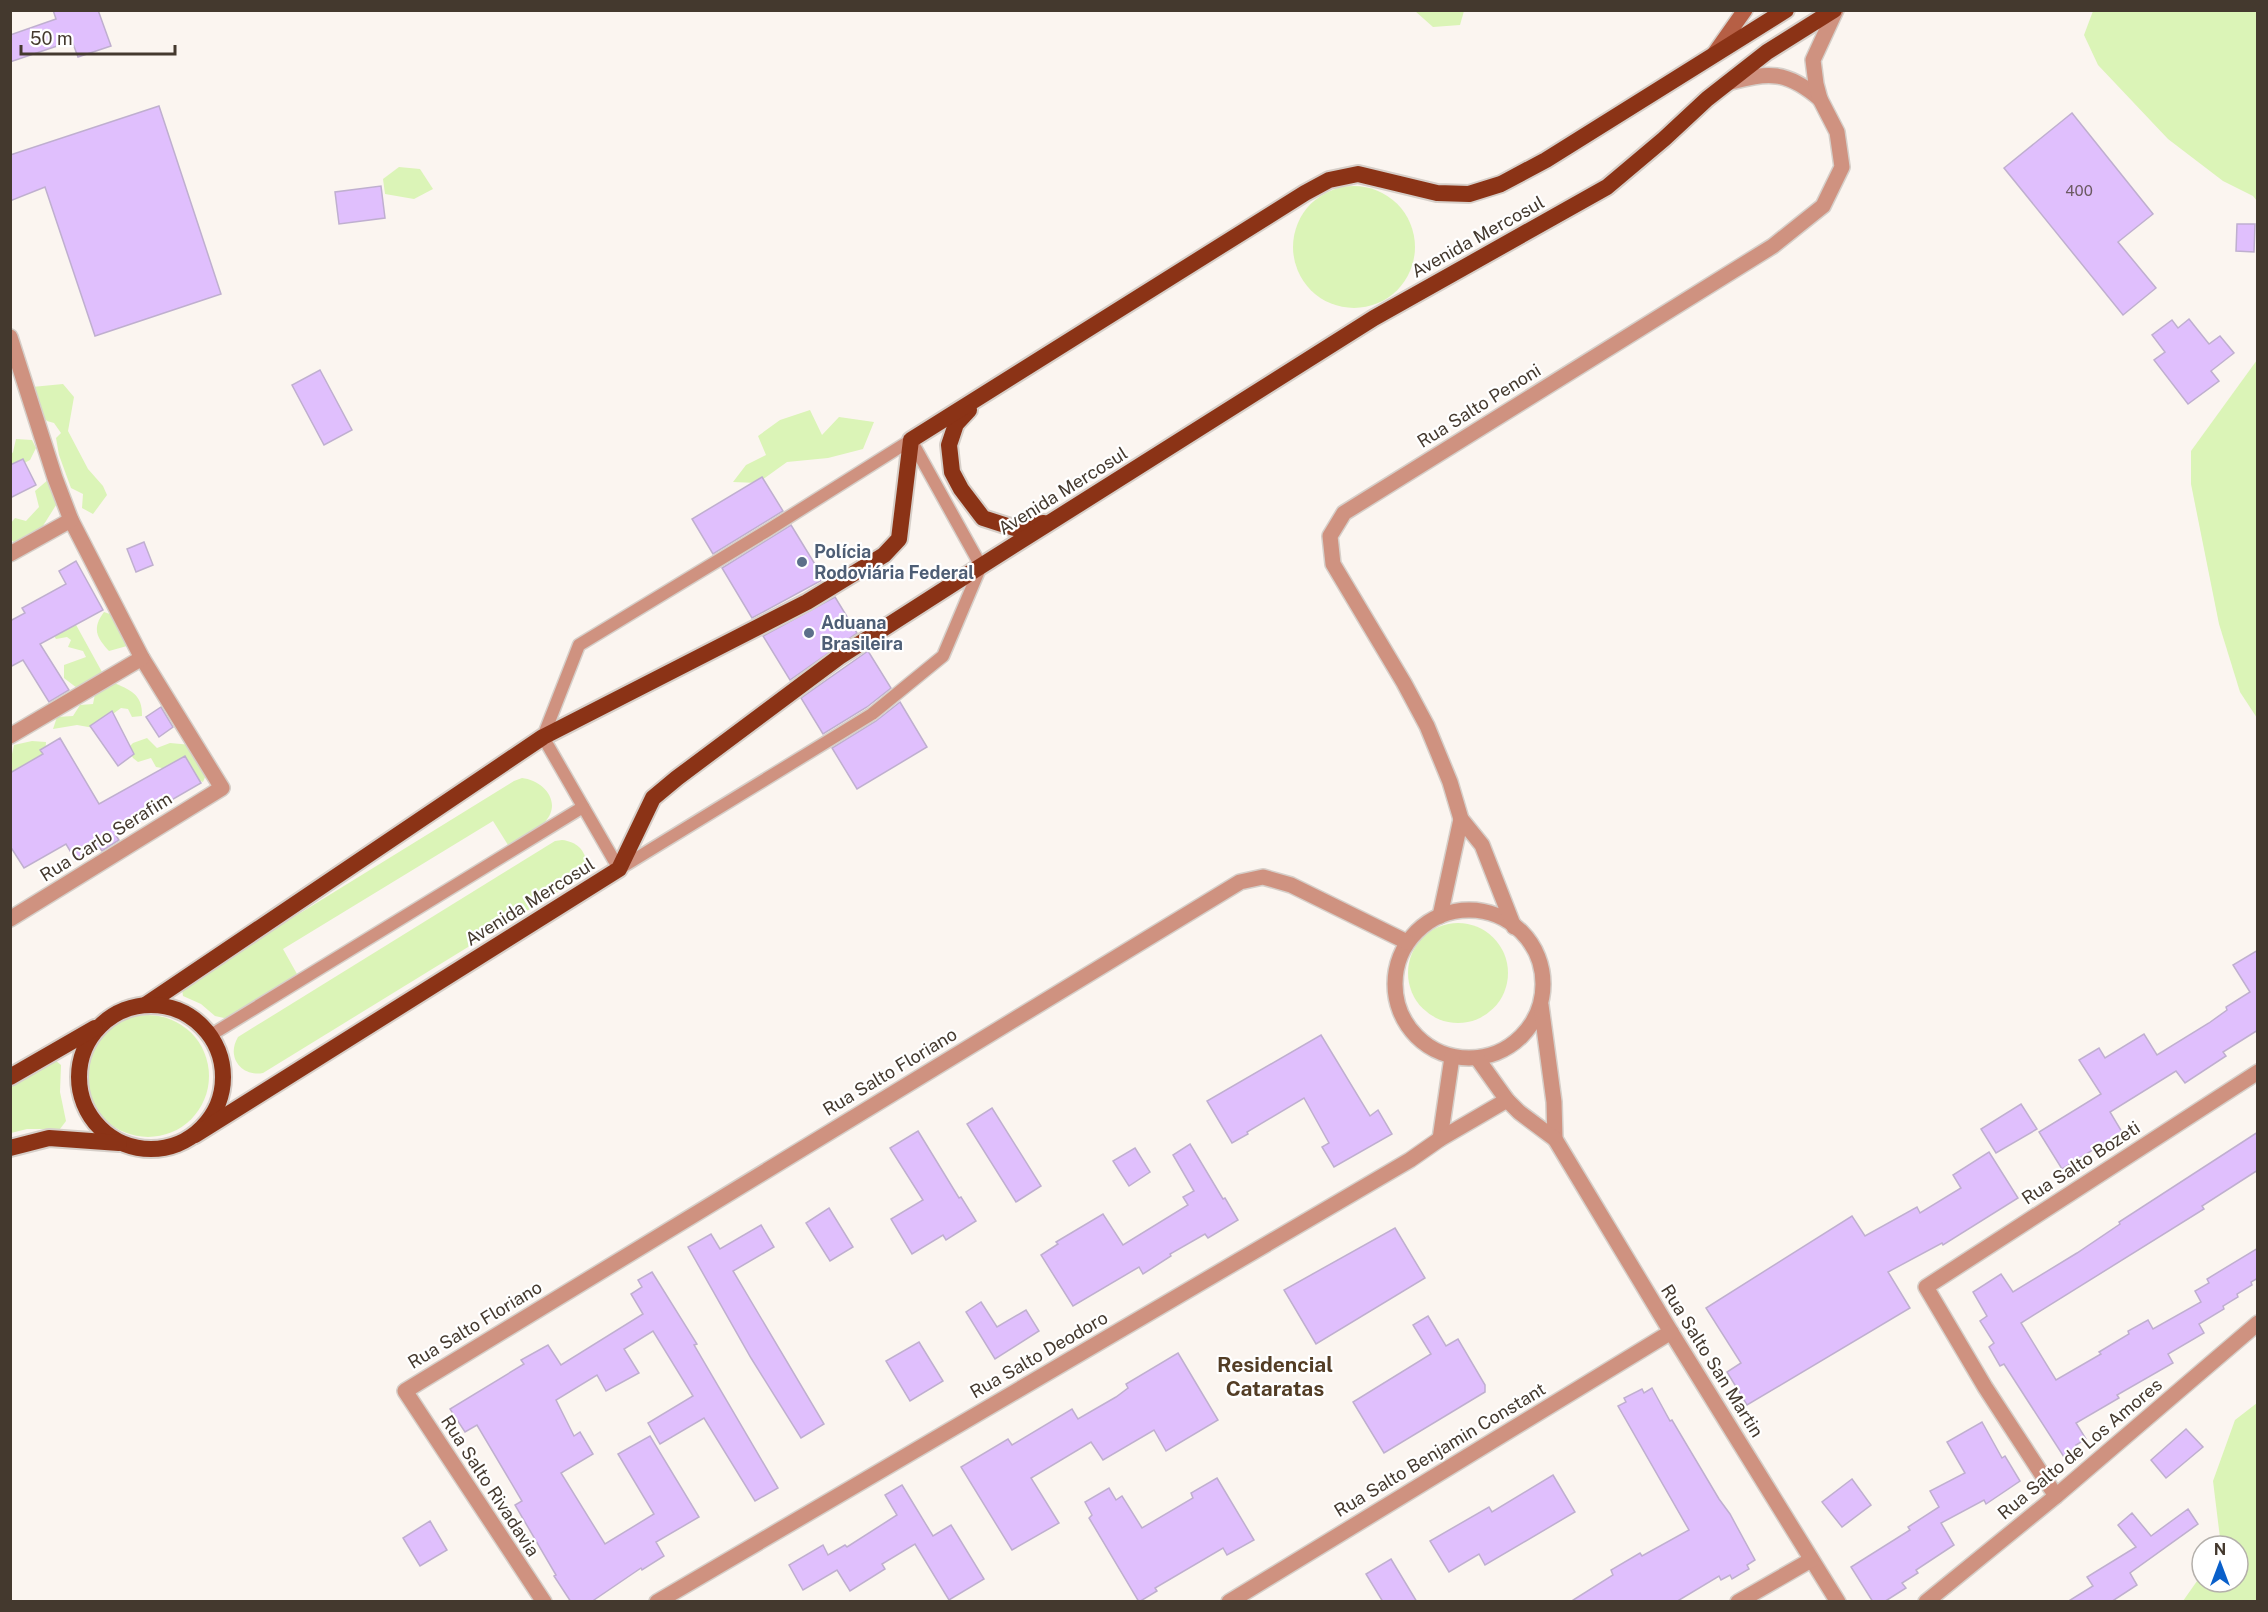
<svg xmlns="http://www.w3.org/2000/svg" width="2268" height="1612" font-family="'Public Sans',sans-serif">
<rect width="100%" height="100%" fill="#fbf5f0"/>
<g fill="#dbf4b7">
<polygon points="1415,11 1464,11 1460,25 1433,27"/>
<polygon points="2093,11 2257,11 2257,201 2253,196 2223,181 2168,139 2098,65 2084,35"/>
<polygon points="399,167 420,169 433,189 414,199 385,194 383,179"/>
<circle cx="1354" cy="247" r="61"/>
<polygon points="2257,360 2257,718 2240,692 2219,624 2191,484 2191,451"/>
<polygon points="63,384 74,397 68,431 88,469 103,486 107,495 93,514 82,508 83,494 71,488 59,455 56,438 61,433 54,423 47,421 37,409 32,387"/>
<polygon points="810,410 822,435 839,417 874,422 863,449 828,458 787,462 758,483 733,482 746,465 766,455 758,436 780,420"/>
<polygon points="16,439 32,440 36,448 30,460 11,470 10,456 13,452"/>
<polygon points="49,479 58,502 41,529 26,535 18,547 11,539 11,523 15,518 26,521 39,507 35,491"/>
<path d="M104,612L116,616L127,646L109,651C96,637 92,628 104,612Z"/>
<polygon points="75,623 102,672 95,679 77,688 64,678 64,665 86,657 83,651 68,647 71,640 67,637 56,639 50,630"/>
<path d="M112,682C130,690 143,694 142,716L132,717L128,709L121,708L94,728L77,725L53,729L57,717L73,716L80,705L93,704L95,694Z"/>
<polygon points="147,738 157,748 170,743 192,745 206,775 203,782 168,769 156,767 151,758 138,762 133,758 128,748 133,743"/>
<polygon points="32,741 46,742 45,757 11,784 11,754 12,754 14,745"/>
<path d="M522,778C543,780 563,802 545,822C536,832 519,838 508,845L493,821L283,949L297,974L231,1017L224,1018L215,1016L201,1004L183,996L182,989L185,984L514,781Z"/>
<path d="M562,840C582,842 592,859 582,877L263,1073C241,1077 226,1057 238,1037L555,841Z"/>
<circle cx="1458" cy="973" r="50"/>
<circle cx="148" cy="1076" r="61"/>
<polygon points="55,1060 61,1065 60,1092 66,1121 60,1129 27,1129 11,1133 11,1085"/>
<polygon points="2257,1403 2257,1601 2183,1601 2202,1574 2202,1582 2238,1582 2238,1546 2221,1546 2213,1481 2235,1420"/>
</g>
<g fill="#e0bffd" stroke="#bfafcf" stroke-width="1.5">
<polygon points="53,10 98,10 111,46 78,57 72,41 10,62 10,35 56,19"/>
<polygon points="159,106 221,294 95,336 45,187 10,201 10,155"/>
<polygon points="2072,113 2153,214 2118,242 2156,288 2123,315 2004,168"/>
<polygon points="381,186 385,218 339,224 335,192"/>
<polygon points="2237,224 2255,224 2254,252 2236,251"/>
<polygon points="2189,319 2209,344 2220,336 2234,353 2211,371 2219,381 2188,404 2154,360 2165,352 2152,335 2172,320 2178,328"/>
<polygon points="320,370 352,430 324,445 292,385"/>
<polygon points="23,459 36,485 10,498 10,465"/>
<polygon points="762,477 783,511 713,554 692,519"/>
<polygon points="791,525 824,579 752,618 722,568"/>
<polygon points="144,542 153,565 136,572 127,549"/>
<polygon points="76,561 103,610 40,644 69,690 49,702 23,660 10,667 10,621 25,613 22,608 66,584 59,571"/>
<polygon points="835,597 857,633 790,680 763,636"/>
<polygon points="868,651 891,688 867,707 823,734 801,698"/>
<polygon points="900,702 927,747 857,789 832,748 876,721"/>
<polygon points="161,707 173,727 159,737 146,717"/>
<polygon points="112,711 134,754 118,766 90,726"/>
<polygon points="60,738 99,804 185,756 201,783 161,806 163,810 115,834 119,840 102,851 99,847 76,861 66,844 24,868 10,846 10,773 43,754 40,750"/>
<polygon points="2258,950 2258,1030 2223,1052 2226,1056 2185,1083 2176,1071 2110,1112 2122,1132 2062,1169 2039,1132 2101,1094 2079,1060 2099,1048 2105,1058 2144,1034 2157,1055 2209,1023 2227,1010 2226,1007 2250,992 2233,965"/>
<polygon points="1321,1035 1370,1116 1378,1110 1392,1134 1334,1167 1322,1147 1329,1143 1304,1098 1247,1132 1248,1134 1232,1143 1207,1101"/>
<polygon points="2021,1104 2037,1129 1996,1153 1981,1129"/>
<polygon points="992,1108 1041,1186 1016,1202 967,1124"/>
<polygon points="918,1131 959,1198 961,1197 976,1221 946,1240 943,1235 912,1254 891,1219 923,1200 890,1148"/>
<polygon points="2258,1132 2258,1170 2202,1206 2204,1209 2021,1323 2056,1380 2101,1354 2099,1352 2129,1334 2128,1331 2148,1320 2153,1329 2201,1302 2195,1291 2209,1283 2207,1279 2258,1248 2258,1278 2251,1282 2252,1285 2237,1294 2238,1297 2223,1306 2224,1309 2199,1324 2204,1333 2168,1354 2173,1363 2117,1395 2119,1398 2076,1423 2086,1439 2076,1445 2078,1448 2064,1457 2004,1364 2000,1366 1989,1347 1994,1343 1980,1321 1987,1316 1973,1292 2001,1274 2013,1292 2077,1253 2120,1224 2119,1222"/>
<polygon points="1190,1144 1223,1199 1225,1198 1238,1220 1208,1238 1205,1234 1170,1254 1171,1256 1143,1274 1139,1267 1073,1306 1041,1255 1058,1244 1056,1242 1103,1214 1123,1245 1188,1205 1183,1197 1194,1191 1173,1155"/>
<polygon points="1135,1148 1150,1172 1129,1186 1113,1161"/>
<polygon points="1989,1152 2018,1198 1943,1245 1942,1243 1888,1272 1910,1308 1747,1405 1727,1372 1741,1363 1706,1308 1852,1216 1865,1236 1917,1207 1920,1213 1961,1188 1953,1175"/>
<polygon points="829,1208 853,1247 830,1261 806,1223"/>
<polygon points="761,1225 774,1247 733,1271 824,1424 801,1438 751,1358 688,1247 711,1234 720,1249"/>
<polygon points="1395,1228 1425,1278 1316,1344 1284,1290"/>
<polygon points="652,1272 697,1344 694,1345 778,1488 755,1501 704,1418 660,1444 648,1423 693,1396 653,1331 624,1349 639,1373 606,1391 597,1375 556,1400 574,1436 580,1432 593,1454 561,1473 605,1544 654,1514 618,1454 650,1436 699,1517 656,1542 664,1556 642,1570 641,1568 591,1602 571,1602 554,1576 556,1575 515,1505 522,1501 477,1425 465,1432 450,1409 524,1364 521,1360 548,1345 561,1365 643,1314 631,1294 642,1287 638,1280"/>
<polygon points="981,1302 997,1327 1026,1310 1039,1331 995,1359 966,1312"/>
<polygon points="1428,1316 1446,1346 1458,1339 1485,1385 1485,1392 1384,1453 1353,1402 1431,1354 1413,1325"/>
<polygon points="919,1342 943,1381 910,1401 886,1361"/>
<polygon points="1178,1353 1218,1420 1166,1451 1154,1430 1103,1460 1091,1442 1031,1478 1059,1523 1012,1550 961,1467 1008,1439 1012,1445 1072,1409 1078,1419 1116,1397 1128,1388 1126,1384"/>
<polygon points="1652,1388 1670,1421 1672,1420 1719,1499 1730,1514 1755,1560 1747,1565 1749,1569 1732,1579 1730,1575 1721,1580 1719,1576 1676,1602 1570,1602 1613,1575 1611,1570 1640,1553 1642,1556 1689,1530 1618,1406 1626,1402 1624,1398 1642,1389 1644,1393"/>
<polygon points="1982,1422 2002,1458 2005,1456 2020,1481 1986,1504 1984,1500 1941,1523 1954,1545 1916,1570 1918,1573 1902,1583 1906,1588 1884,1602 1873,1602 1851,1567 1910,1530 1908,1527 1939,1507 1930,1491 1965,1473 1947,1442"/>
<polygon points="2186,1429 2203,1447 2166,1478 2151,1460"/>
<polygon points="1553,1475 1575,1512 1485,1565 1479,1554 1449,1572 1430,1541 1489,1507 1492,1512"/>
<polygon points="1217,1478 1254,1540 1227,1555 1223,1548 1155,1588 1157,1591 1139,1602 1089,1518 1092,1515 1085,1502 1109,1488 1116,1500 1122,1496 1142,1528 1193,1498 1191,1493"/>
<polygon points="1852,1479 1871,1505 1842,1527 1822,1502"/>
<polygon points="902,1485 933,1536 951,1525 984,1579 949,1600 915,1544 882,1564 885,1569 850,1591 837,1570 803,1590 789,1565 823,1545 828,1555 845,1545 847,1547 897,1515 885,1495"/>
<polygon points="2188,1509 2198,1524 2130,1573 2137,1585 2111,1602 2067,1602 2093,1586 2087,1577 2136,1547 2118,1525 2132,1513 2151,1536"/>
<polygon points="430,1521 447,1550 420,1566 403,1538"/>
<polygon points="1391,1559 1417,1602 1383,1602 1366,1574"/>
</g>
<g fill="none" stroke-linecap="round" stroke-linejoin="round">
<defs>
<g id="service">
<polygon points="911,440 981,566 943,656 872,714 619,869 543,737 579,645 765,532"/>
<polyline points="211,1035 583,807"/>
</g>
<g id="minor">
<path d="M1727,83C1769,72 1786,70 1820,99"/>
<polyline points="10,337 55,478 71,520 142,658 222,788 10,919"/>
<polyline points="10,554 71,520"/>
<polyline points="10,736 142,658"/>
<circle cx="1469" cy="984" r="74"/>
<polyline points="1440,916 1461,819"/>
<polyline points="1514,927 1482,845 1461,819 1450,782 1427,726 1404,683 1333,564 1330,536 1344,513 1773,246 1823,206 1842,167 1837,132 1820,99 1816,84 1813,60 1836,10"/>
<polyline points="1541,1005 1554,1102 1555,1139"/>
<polyline points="1477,1058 1507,1100 1519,1112 1555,1139 1671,1332 1838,1602"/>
<polyline points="1440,1139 1452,1057"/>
<polyline points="2056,1496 1985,1387 1926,1287 2258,1072"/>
<polyline points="544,1602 405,1391 1240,882 1263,877 1291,885 1407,942"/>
<polyline points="657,1602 1410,1160 1440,1139 1507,1100"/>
<polyline points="1229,1602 1671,1332"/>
<polyline points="1738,1602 1811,1560"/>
<polyline points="1926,1602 2056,1496 2258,1323"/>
</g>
<polyline id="secondary" points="1714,54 1745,10"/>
<g id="trunk">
<polyline points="969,410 956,424 949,445 952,472 961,489 983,518 1014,528 1044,523"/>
<polyline points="147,1004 543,737 807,602 884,555 899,539 911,440 1305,193 1329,180 1358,174 1437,193 1469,194 1501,184 1546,160 1786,10"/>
<circle cx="151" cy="1077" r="72"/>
<polyline points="10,1077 95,1028"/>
<polyline points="195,1135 619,869 653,798 677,778 839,657 981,566 1374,318 1607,187 1664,139 1707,99 1767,52 1834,10"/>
<polyline points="10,1148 49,1138 119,1143"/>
</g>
</defs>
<use href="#service" stroke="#d6cfc9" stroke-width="15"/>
<use href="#minor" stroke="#d6cfc9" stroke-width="18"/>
<use href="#secondary" stroke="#d6cfc9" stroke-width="18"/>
<use href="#trunk" stroke="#d6cfc9" stroke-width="20"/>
<use href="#service" stroke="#cf9280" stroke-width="12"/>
<use href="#minor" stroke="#cf9280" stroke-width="15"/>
<use href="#secondary" stroke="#b65f45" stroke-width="15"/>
<use href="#trunk" stroke="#8b3316" stroke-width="16"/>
</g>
<g fill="#5c6f8a" stroke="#fff" stroke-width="2">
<circle cx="802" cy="562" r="6"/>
<circle cx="809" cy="633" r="6"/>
</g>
<g text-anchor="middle" stroke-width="4.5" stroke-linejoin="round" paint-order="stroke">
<g font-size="15" fill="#6b5a62">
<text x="2079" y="196">400</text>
</g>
<g font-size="18" fill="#44392e" stroke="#fff">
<text transform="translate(1478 237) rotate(-29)" y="6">Avenida Mercosul</text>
<text transform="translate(1479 406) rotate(-32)" y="6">Rua Salto Penoni</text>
<text transform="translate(1063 491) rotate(-32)" y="6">Avenida Mercosul</text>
<text transform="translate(106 837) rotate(-32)" y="6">Rua Carlo Serafim</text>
<text transform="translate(530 902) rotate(-32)" y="6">Avenida Mercosul</text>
<text transform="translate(890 1072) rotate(-31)" y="6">Rua Salto Floriano</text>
<text transform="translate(2081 1163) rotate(-33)" y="6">Rua Salto Bozeti</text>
<text transform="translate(475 1325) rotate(-31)" y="6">Rua Salto Floriano</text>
<text transform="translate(1039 1355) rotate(-30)" y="6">Rua Salto Deodoro</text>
<text transform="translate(1712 1361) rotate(58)" y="6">Rua Salto San Martin</text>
<text transform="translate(2080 1449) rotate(-40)" y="6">Rua Salto de Los Amores</text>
<text transform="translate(1440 1450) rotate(-31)" y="6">Rua Salto Benjamin Constant</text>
<text transform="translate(490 1486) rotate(57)" y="6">Rua Salto Rivadavia</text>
</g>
<g font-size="18" font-weight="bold" fill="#4e5e75" stroke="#fff" text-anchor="start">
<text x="814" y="558">Polícia<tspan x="814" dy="21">Rodoviária Federal</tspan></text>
<text x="821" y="629">Aduana<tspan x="821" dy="21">Brasileira</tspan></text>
</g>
<g font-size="21" font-weight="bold" fill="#533d25" stroke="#fff">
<text x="1275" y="1372">Residencial<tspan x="1275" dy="24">Cataratas</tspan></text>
</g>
</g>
<rect width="2268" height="1612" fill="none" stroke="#44392e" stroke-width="24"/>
<g transform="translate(2220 1564)"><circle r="28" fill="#ffffff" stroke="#b4b0ab" stroke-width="1.5"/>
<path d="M0-4.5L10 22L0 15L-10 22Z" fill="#0a60ca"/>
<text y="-9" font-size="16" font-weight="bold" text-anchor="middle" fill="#44392e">N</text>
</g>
<path d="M21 45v9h154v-9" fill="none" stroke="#44392e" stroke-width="3"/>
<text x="30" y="45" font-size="18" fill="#44392e" stroke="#ffffff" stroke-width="4.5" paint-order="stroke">50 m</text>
</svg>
